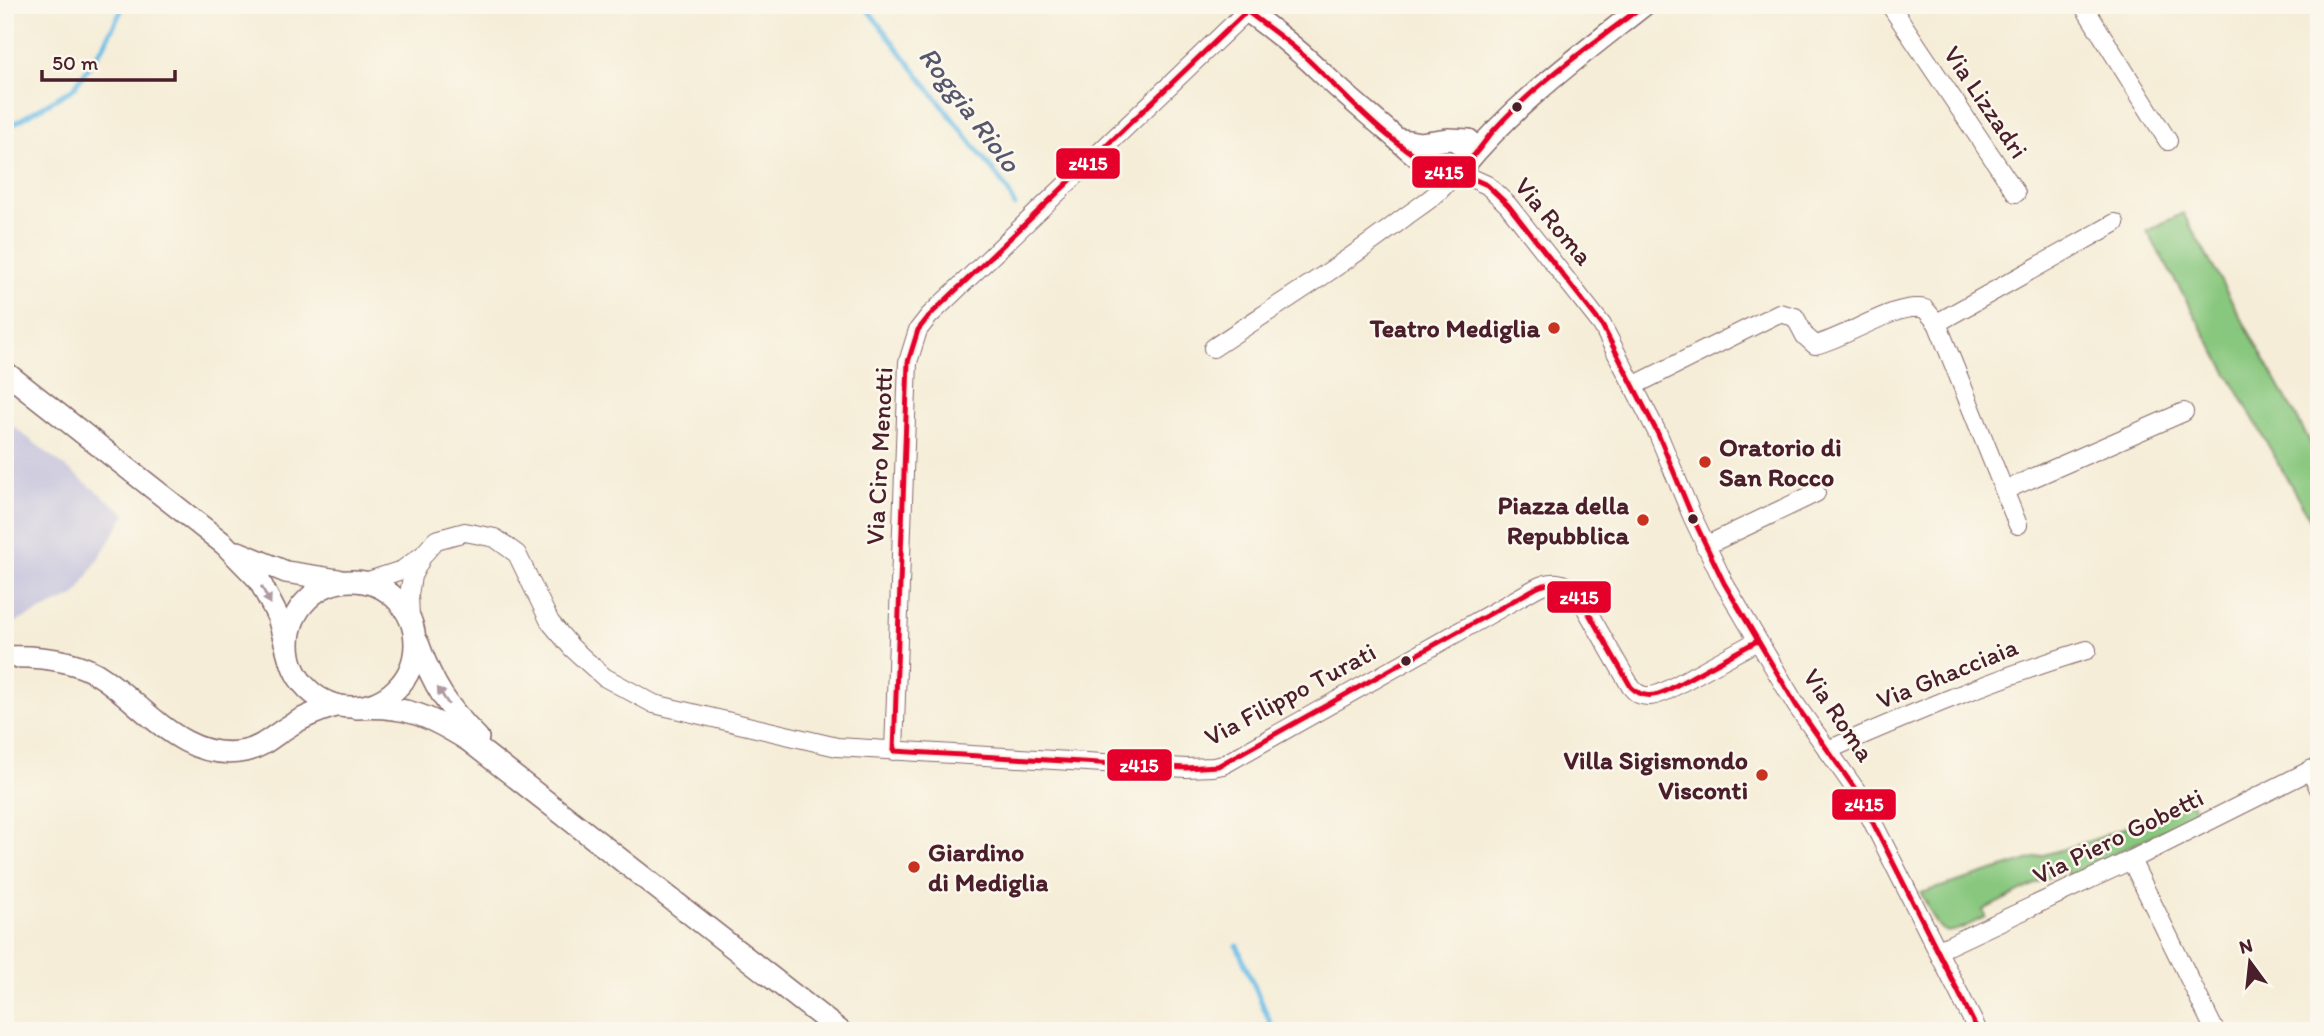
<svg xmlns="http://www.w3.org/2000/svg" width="2324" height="1036" font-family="Itim,sans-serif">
<rect width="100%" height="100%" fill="#fbf7ec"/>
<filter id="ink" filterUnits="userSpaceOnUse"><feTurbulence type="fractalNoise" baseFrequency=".0143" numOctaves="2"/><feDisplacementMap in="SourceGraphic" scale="14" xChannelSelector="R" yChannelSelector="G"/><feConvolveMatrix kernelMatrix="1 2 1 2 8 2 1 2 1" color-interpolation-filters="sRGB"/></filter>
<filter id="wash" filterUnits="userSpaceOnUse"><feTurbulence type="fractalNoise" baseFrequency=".00686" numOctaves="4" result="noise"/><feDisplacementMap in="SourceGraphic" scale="28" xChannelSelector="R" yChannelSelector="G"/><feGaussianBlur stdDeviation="1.57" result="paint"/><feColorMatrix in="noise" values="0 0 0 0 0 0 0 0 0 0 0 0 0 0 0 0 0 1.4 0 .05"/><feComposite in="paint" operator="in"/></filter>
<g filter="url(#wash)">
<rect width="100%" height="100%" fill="#f5edd7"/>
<polygon fill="#c3c1db" points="5,420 126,514 76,595 5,627"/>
<g fill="#88c77e" stroke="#697354" stroke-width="2">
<polygon points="2183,213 2319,458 2319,535 2147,231"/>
<path d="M2191,801L2196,811L2195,815L2069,876L2065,869L1983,910L1985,917C1938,940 1944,938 1921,893L2096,839Z"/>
</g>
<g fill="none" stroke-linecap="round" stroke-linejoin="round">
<g stroke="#6bbde7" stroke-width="5">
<polyline points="864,5 998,177 1008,191 1015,206"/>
<polyline points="5,129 74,88 104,45 124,5"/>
<polyline points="1237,946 1274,1031"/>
</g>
</g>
</g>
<g filter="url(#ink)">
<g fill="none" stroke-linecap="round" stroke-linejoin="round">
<defs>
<g id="minor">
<polyline points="1890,5 2016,193"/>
<polyline points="2083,5 2168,141"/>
<polyline points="1458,172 1487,185 1508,205 1602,325 1658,434 1692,516 1724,583 1796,705 1858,793 1978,1031"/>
<polyline points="1937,323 2018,525"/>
<path d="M1213,348C1278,305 1344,264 1405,217C1422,204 1443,193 1452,174"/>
<path d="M1635,385L1779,313L1795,317L1805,336L1815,345C1846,338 1898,301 1925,309L1937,323L2115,223"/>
<polyline points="2005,490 2184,412"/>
<polyline points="1705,546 1816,493"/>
<polyline points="365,582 402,570 420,557"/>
<path d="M410,618L409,595L412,576L423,555L436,540L465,532L495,538L517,554L550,622L572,648L604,677L654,704L837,747L1186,768L1213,767L1223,765L1536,588C1552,580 1563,581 1577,593L1631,687C1641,700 1653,697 1666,691L1757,641"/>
<path d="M1828,750C1913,713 1998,677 2087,650"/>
<polyline points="894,751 908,362 918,330 929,316 1247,11"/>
<polyline points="2310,770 2319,789"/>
<polyline points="2131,860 2215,1031"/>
<polyline points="1939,950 2131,860 2319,766"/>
</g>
<g id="tertiary">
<path d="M1239,5C1268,26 1297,48 1322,73C1347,97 1372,117 1398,140C1410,151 1421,161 1436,169C1464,182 1480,152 1454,140"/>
<polyline points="1397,139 1421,143 1449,139 1469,140"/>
<path d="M1463,167C1515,103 1580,56 1644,5"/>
<polyline points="5,372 224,544 259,580 278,617 289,657"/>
<polyline points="238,552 286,572 338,580"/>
<circle cx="352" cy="644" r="63"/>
<path d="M418,643C433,685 447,707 478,738"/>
<path d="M5,657C37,656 76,659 103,678C147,708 185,763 245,751C264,747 275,734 291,725C305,716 319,711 335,706"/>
<path d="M356,708C405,705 428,715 469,741L840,1031"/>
</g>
</defs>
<use href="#minor" stroke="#866767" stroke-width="20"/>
<use href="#tertiary" stroke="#866767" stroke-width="24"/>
<use href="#minor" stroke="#fff" stroke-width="18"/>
<use href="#tertiary" stroke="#fff" stroke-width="21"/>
<defs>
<g id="bus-1">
<path d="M1239,5C1260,22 1283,37 1303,55C1348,97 1391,149 1448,174C1469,168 1480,146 1494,130C1537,82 1593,44 1644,5"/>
<polyline points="1458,172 1487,185 1508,205 1602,325 1658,434 1692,516 1724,583 1796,705 1858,793 1978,1031"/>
<path d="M894,751L1186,768L1218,766L1536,588C1552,581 1563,582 1577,593L1631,687C1642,698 1653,697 1666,691L1757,641"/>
<polyline points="894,751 908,362 918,330 929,316 1247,11"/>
</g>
</defs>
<use href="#bus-1" stroke="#fbf7ec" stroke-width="10"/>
<use href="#bus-1" stroke="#e4002b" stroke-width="5"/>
</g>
<defs><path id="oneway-solid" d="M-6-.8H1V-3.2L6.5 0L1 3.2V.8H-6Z" transform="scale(1.75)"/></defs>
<g fill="#ae9aa0">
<use href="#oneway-solid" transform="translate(266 595) rotate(62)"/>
<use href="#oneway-solid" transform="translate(443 696) rotate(-123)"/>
</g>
</g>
<g fill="#4a1f2b" stroke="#fbf7ec" stroke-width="2.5">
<circle cx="1517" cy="107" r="6"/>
<circle cx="1693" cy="519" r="6"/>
<circle cx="1406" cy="661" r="6"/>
</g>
<g fill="#c8321e" stroke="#fbf7ec" stroke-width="2.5">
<circle cx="1554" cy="328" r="7"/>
<circle cx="1705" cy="462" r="7"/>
<circle cx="1643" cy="520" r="7"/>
<circle cx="1762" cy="775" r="7"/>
<circle cx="914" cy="867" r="7"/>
</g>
<g text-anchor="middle" stroke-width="5" stroke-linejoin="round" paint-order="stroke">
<g font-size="26" fill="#4a1f2b" stroke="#fbf7ec">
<text transform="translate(1986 102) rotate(56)" y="9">Via Lizzadri</text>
<text transform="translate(1554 221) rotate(50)" y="9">Via Roma</text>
<text transform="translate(879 456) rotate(-87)" y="9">Via Ciro Menotti</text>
<text transform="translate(1947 673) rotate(-22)" y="9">Via Ghacciaia</text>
<text transform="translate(1290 694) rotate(-28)" y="9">Via Filippo Turati</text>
<text transform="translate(1839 715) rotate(56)" y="9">Via Roma</text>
<text transform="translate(2118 836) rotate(-26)" y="9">Via Piero Gobetti</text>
</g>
<g font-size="26" font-weight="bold" fill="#4a1f2b" stroke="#fbf7ec" text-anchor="end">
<text x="1540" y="337">Teatro Mediglia</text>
<text x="1719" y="456" text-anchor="start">Oratorio di<tspan x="1719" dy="30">San Rocco</tspan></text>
<text x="1629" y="514">Piazza della<tspan x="1629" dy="30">Repubblica</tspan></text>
<text x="1748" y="769">Villa Sigismondo<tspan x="1748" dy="30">Visconti</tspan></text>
<text x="928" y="861" text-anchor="start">Giardino<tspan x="928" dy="30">di Mediglia</tspan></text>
</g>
<g font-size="28" font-style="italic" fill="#56566d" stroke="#fbf7ec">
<text transform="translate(970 109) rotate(53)" y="10">Roggia Riolo</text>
</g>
</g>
<g stroke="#fbf7ec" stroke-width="2.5">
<rect x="1055" y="147" width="66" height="33" rx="7" fill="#e4002b"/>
<rect x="1411" y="155" width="66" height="34" rx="7" fill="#e4002b"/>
<rect x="1546" y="580" width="66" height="34" rx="7" fill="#e4002b"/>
<rect x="1106" y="748" width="67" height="34" rx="7" fill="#e4002b"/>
<rect x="1831" y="788" width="66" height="33" rx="7" fill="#e4002b"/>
</g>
<g font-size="19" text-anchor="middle" font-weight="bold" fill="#fff">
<text x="1088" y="170">z415</text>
<text x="1444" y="179">z415</text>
<text x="1579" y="604">z415</text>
<text x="1139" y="772">z415</text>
<text x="1864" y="811">z415</text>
</g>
<rect width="2324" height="1036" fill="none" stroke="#fbf7ec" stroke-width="28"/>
<g transform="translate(2250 962) rotate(345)" stroke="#fbf7ec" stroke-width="5" paint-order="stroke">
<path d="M0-5L12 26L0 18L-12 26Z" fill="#4a1f2b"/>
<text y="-10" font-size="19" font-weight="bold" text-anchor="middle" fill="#4a1f2b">N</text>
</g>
<path d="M42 70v10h133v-10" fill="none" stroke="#4a1f2b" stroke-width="3.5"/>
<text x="52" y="70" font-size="21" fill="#4a1f2b" stroke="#fbf7ec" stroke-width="5" paint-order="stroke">50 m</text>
</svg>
